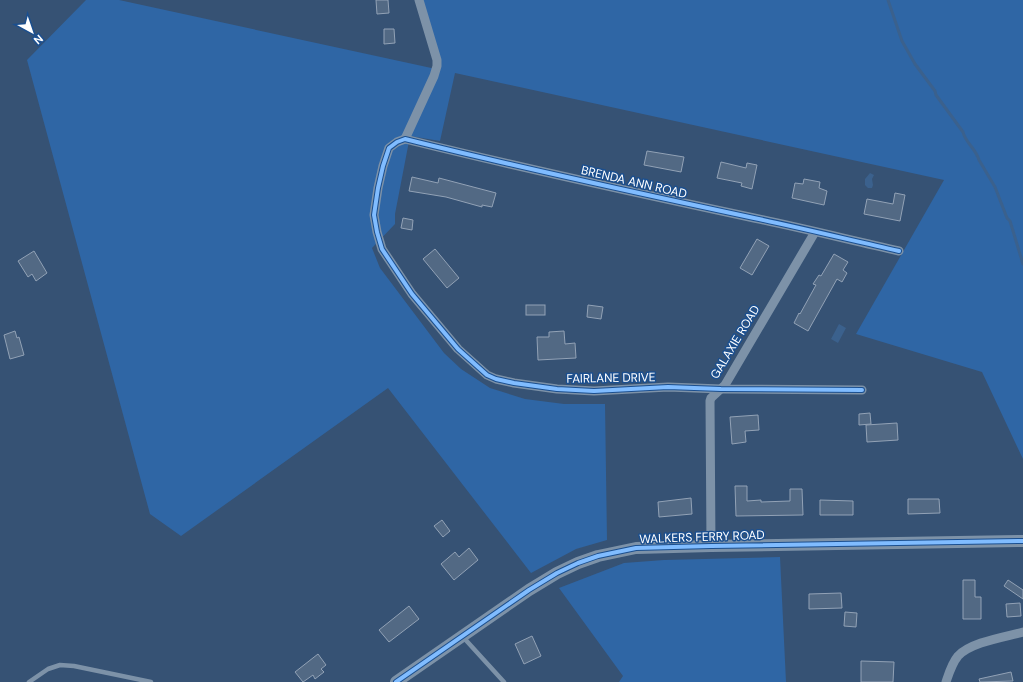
<svg xmlns="http://www.w3.org/2000/svg" width="1023" height="682" font-family="'DM Sans',sans-serif">
<rect width="100%" height="100%" fill="#365274"/>
<g fill="#2f66a5">
<polygon points="86,0 119,0 436,69 421,0 1023,0 1023,459 982,372 856,334 944,180 455,73 440,141 410,136 395,214 395,224 372,248 380,268 444,353 461,369 490,388 525,399 564,404 605,404 607,540 576,549 531,573 388,388 181,536 150,514 27,60"/>
<polygon points="780,557 786,682 619,682 623,676 559,588 624,563 664,560"/>
</g>
<g fill="#3b618d">
<polygon points="870,173 874,175 872,179 873,185 872,188 868,188 865,185 865,179"/>
<polygon points="839,324 846,328 838,343 831,339"/>
</g>
<g fill="none" stroke-linecap="round" stroke-linejoin="round">
<path stroke="#3b618d" stroke-width="3" d="M888,0L902,41L915,64L935,91L936,95L963,132C965,142 976,149 979,160L995,187L1007,218L1010,221L1023,264"/>
</g>
<g fill="#526984" stroke="#92a2b6">
<polygon points="376,0 388,0 389,13 377,14"/>
<polygon points="384,29 394,29 395,43 384,44"/>
<polygon points="647,151 684,157 681,172 644,165"/>
<polygon points="721,162 746,168 747,163 757,165 752,189 741,186 742,183 717,178"/>
<polygon points="412,177 438,183 439,178 496,193 492,207 482,205 482,207 446,197 409,191"/>
<polygon points="804,179 820,182 819,188 827,191 824,205 792,198 795,183 803,184"/>
<polygon points="895,193 905,195 900,221 864,214 867,199 893,204"/>
<polygon points="403,218 413,220 412,230 401,228"/>
<polygon points="757,239 769,246 752,275 740,268"/>
<polygon points="435,249 459,278 447,288 423,259"/>
<polygon points="34,251 47,273 36,281 32,274 28,277 18,261"/>
<polygon points="834,254 848,262 843,270 847,273 842,282 837,279 808,331 794,323 799,313 800,314 816,285 813,284 819,275 821,276"/>
<rect x="526" y="305" width="19" height="10"/>
<polygon points="588,305 603,307 601,319 587,317"/>
<polygon points="15,331 17,338 19,337 24,355 10,359 4,335"/>
<polygon points="564,331 565,344 575,343 576,358 538,360 537,337 549,337 549,332"/>
<polygon points="870,413 871,424 859,425 859,414"/>
<polygon points="758,415 759,430 745,431 746,442 732,444 730,417"/>
<polygon points="897,423 898,440 867,442 866,425"/>
<polygon points="735,486 747,486 747,501 761,500 761,502 790,501 790,489 802,489 803,515 736,516"/>
<polygon points="691,498 692,514 659,517 658,502"/>
<polygon points="908,499 939,499 940,513 908,514"/>
<polygon points="820,500 853,501 853,515 820,515"/>
<polygon points="442,520 450,531 443,537 434,526"/>
<polygon points="469,548 478,560 454,580 441,564 455,552 459,557"/>
<polygon points="963,580 975,580 975,597 981,597 981,619 963,619"/>
<polygon points="1008,580 1023,590 1023,599 1004,586"/>
<polygon points="841,593 842,608 809,609 809,594"/>
<polygon points="1020,603 1021,616 1007,617 1006,604"/>
<polygon points="409,606 419,619 389,642 379,630"/>
<polygon points="845,612 857,613 856,627 844,626"/>
<polygon points="532,636 541,656 524,664 515,644"/>
<polygon points="318,654 326,665 321,669 324,672 315,679 313,675 303,682 295,672"/>
<polygon points="861,661 894,662 893,682 861,682"/>
<polygon points="1011,672 1013,681 980,682 979,679"/>
</g>
<g fill="none" stroke-linecap="round" stroke-linejoin="round">
<g stroke="#7d92a8" stroke-width="4.5">
<polyline points="463,637 504,682"/>
<polyline points="29,682 48,669 60,665 74,666 151,682"/>
</g>
<g stroke="#7d92a8" stroke-width="9">
<polyline points="405,139 434,76 437,66 437,60 419,0"/>
<path d="M862,390L721,389L668,387L594,391L557,389L514,383L496,379L487,375L458,349L412,294L382,249L377,232L374,215L378,188L383,166L389,148L397,142L405,139C521,168 637,193 754,218C802,228 850,240 899,251"/>
<polyline points="711,546 710,401 711,398 725,385 815,232"/>
<path d="M946,682C949,673 952,663 958,656C971,642 1005,637 1023,632"/>
</g>
<polyline stroke="#7d92a8" stroke-width="12" points="396,682 529,590 557,573 578,563 598,556 636,548 711,546 1023,541"/>
<defs>
<g id="cycleway">
<path d="M862,390L721,389L668,387L594,391L557,389L514,383L496,379L487,375L458,349L412,294L382,249L377,232L374,215L378,188L383,166L389,148L397,142L405,139C521,168 637,193 754,218C802,228 850,240 899,251"/>
<polyline points="396,682 529,590 557,573 578,563 598,556 636,548 711,546 1023,541"/>
</g>
</defs>
<use href="#cycleway" stroke="#1b4f8f" stroke-width="6"/>
<use href="#cycleway" stroke="#80bcff" stroke-width="4"/>
</g>
<g text-anchor="middle" stroke-width="3" stroke-linejoin="round" paint-order="stroke">
<g font-size="12" fill="#fff" stroke="#1b4f8f">
<text transform="translate(634 182) rotate(13)" y="4">BRENDA ANN ROAD</text>
<text transform="translate(735 342) rotate(-59)" y="4">GALAXIE ROAD</text>
<text transform="translate(611 378) rotate(-1)" y="4">FAIRLANE DRIVE</text>
<text transform="translate(702 537) rotate(-2)" y="4">WALKERS FERRY ROAD</text>
</g>
</g>
<g transform="translate(32 32) rotate(140)" stroke="#1b4f8f" stroke-width="3" paint-order="stroke">
<path d="M0-3L7 15L0 10L-7 15Z" fill="#ffffff"/>
<text y="-6" font-size="11" font-weight="bold" text-anchor="middle" fill="#ffffff">N</text>
</g>
</svg>
